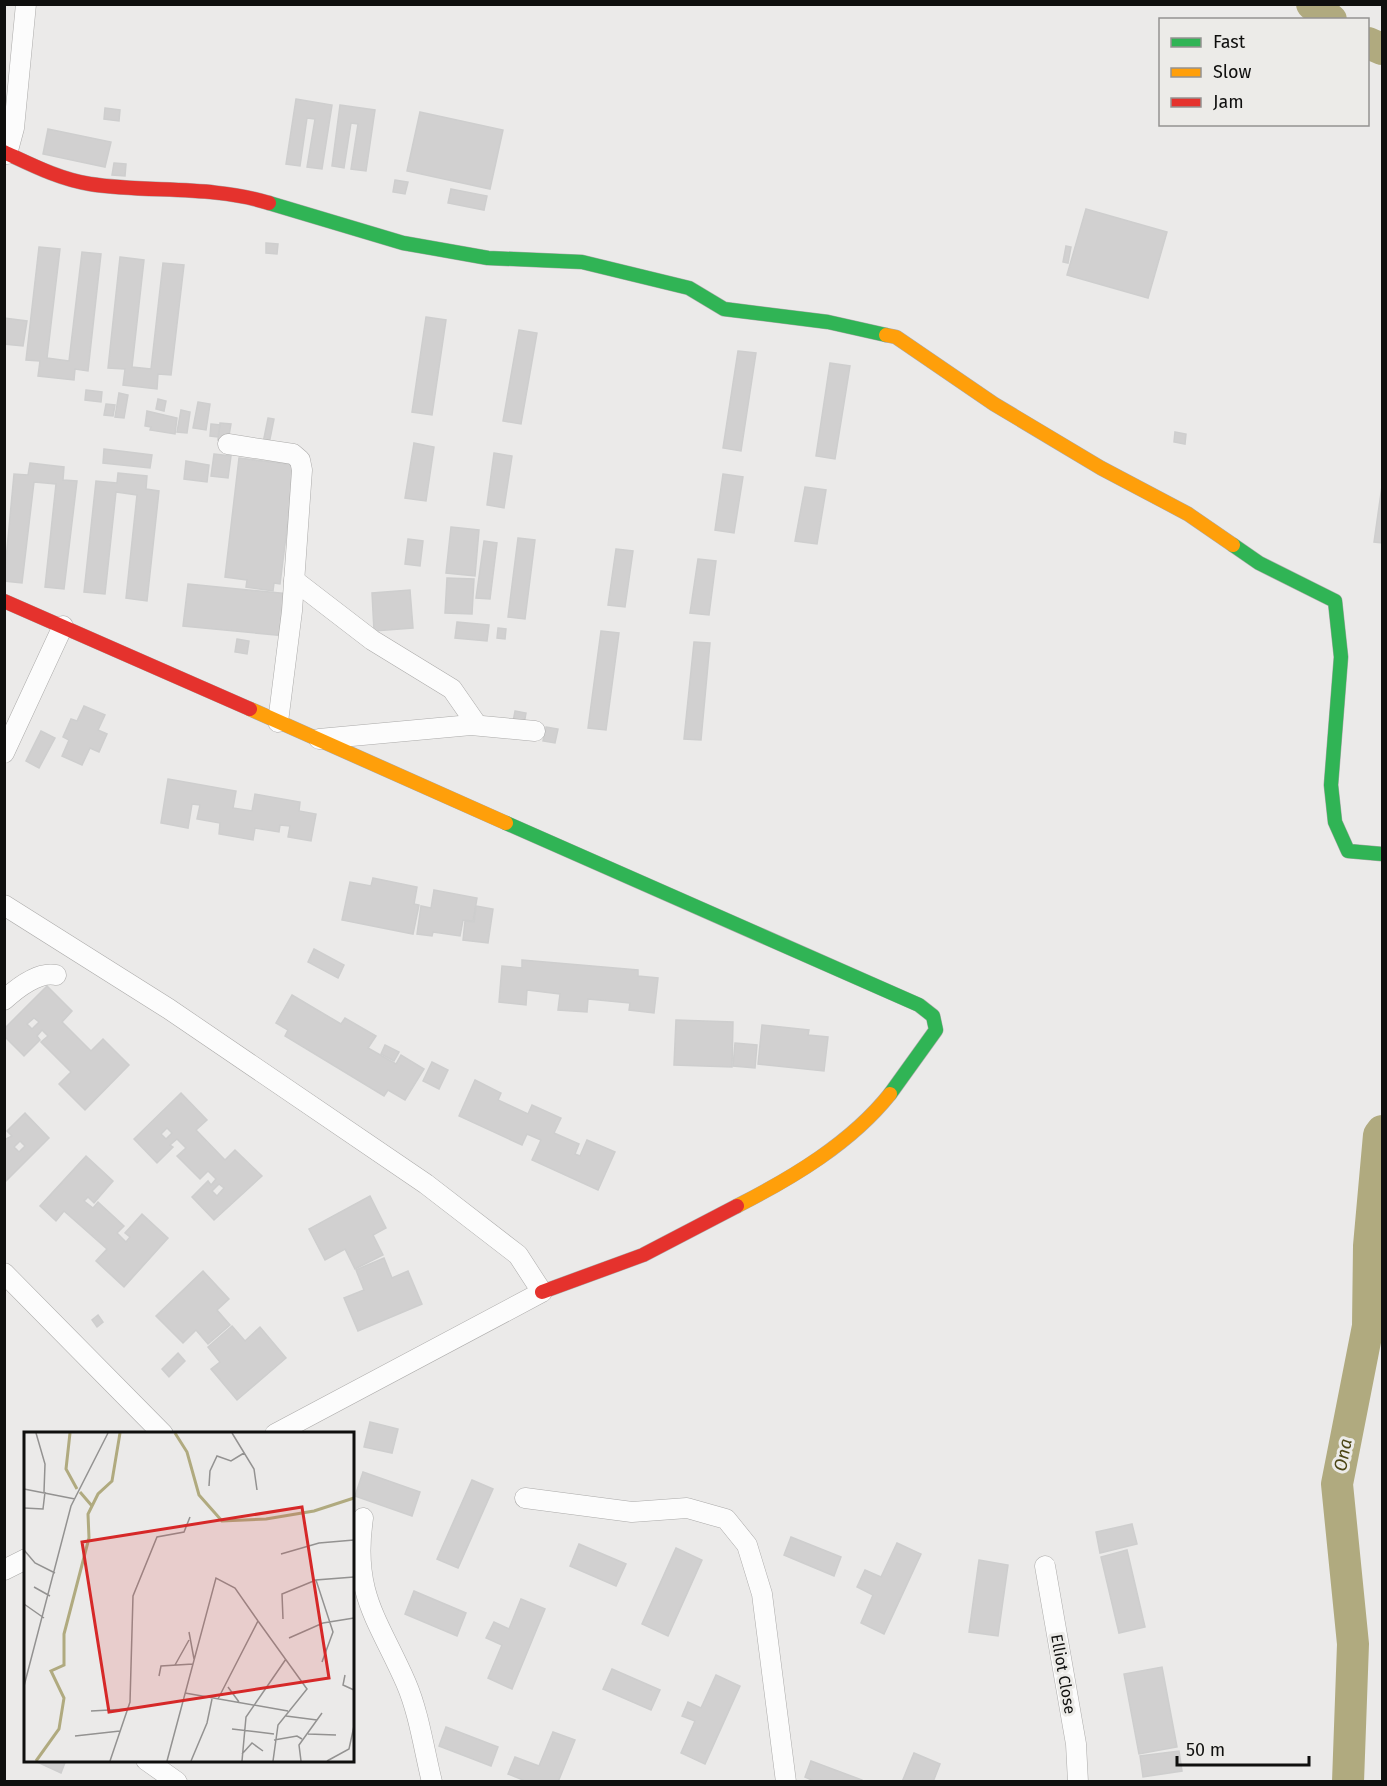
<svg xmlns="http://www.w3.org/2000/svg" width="1387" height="1786" font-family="'Fira Sans',sans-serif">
<rect width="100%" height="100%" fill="#ebeae9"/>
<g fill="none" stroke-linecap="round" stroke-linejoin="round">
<g stroke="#b0aa7f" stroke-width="32">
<polyline points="1312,4 1331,20"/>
<polyline points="1368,43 1382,49"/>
<polyline points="1348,1782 1353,1644 1337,1484 1368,1326 1369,1246 1379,1135 1382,1131"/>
</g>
</g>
<g fill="#d1d0d0" stroke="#cecece" stroke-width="1.5" fill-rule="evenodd">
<polygon points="296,99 332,105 322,169 307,167 315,119 307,118 300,166 286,164"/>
<polygon points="340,105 375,110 366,171 351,169 358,124 351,123 344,168 332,166"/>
<polygon points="105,108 120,110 119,121 104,119"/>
<polygon points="420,112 503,130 490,189 407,171"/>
<polygon points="48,129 111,142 105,167 43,154"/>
<polygon points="114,163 126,164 125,176 112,175"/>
<polygon points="395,180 408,182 405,194 393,192"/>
<polygon points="451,189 487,196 484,210 448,203"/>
<polygon points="1086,209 1167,232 1148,298 1067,275"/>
<polygon points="266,243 278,244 277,254 266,253"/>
<polygon points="1066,246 1071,247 1068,263 1063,262"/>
<polygon points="39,247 60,249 47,358 69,361 82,252 101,254 88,371 75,369 74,380 38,376 40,361 26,360"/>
<polygon points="120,257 144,260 132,367 151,369 163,263 184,265 171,375 158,374 157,389 123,385 125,369 108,368"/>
<polygon points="426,317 446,320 432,415 412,412"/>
<polygon points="4,318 27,321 23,346 4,344"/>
<polygon points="519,330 537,333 521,424 503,421"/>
<polygon points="738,351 756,353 741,451 723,448"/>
<polygon points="830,363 850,366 835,459 816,456"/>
<polygon points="86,390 102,392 101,402 85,400"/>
<polygon points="119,393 128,395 124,418 115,417"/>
<polygon points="158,399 166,401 164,411 156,409"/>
<polygon points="198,402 210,404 206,430 193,428"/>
<polygon points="106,404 115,405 113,416 104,415"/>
<polygon points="181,410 190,412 187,433 177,432"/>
<polygon points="147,411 177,418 175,434 150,430 151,427 145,426"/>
<polygon points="268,418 274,419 269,444 263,443"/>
<polygon points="220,423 231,424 228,441 218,440"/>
<polygon points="211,424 220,425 218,437 210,436"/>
<polygon points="1175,432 1186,434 1185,444 1174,442"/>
<polygon points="414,443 434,447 426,501 405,498"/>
<polygon points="104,449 152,455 150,468 103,463"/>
<polygon points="494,453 512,456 504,508 487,505"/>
<polygon points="214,454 231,456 228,478 211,476"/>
<polygon points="239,458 295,465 280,584 274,583 273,591 246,587 247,580 225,577"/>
<polygon points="186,461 209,465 207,482 184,479"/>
<polygon points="30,463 64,467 63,480 77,481 64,589 45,587 56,484 34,482 22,583 4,581 14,474 28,475"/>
<polygon points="118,473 147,476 146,489 159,491 147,601 126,598 137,495 116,492 105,594 84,592 96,481 117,483"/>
<polygon points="723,474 743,477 734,533 715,530"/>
<polygon points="1382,486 1382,543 1374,542"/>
<polygon points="805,487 826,490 817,544 795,541"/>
<polygon points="451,527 479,530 475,576 446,573"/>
<polygon points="518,538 535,540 525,619 508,617"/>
<polygon points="408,539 423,541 420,566 405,564"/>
<polygon points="484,541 497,543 490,599 476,598"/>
<polygon points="616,549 633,551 625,607 608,605"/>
<polygon points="698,559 716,561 709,615 690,613"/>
<polygon points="447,578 474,579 472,614 445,613"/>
<polygon points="188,584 290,594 286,636 183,626"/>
<polygon points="410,590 413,628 374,631 372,593"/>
<polygon points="457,622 489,625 487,641 455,638"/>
<polygon points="498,628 506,629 505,639 497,638"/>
<polygon points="601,631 619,633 606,730 588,728"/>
<polygon points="237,639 249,641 247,654 235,652"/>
<polygon points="694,642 710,643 701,740 684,739"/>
<polygon points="84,706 105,715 98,730 107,734 99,752 90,748 82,765 62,756 69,740 63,737 71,719 77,721"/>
<polygon points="515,711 526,713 524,724 513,722"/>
<polygon points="546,727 558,729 555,743 543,741"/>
<polygon points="41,731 55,738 39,768 26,761"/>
<polygon points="168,779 236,791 233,808 252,811 255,794 300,802 299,811 316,814 311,841 288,837 290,826 280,825 279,832 255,828 253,840 219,834 220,823 197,819 200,805 192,804 188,828 161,823"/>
<polygon points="373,878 417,887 414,904 419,905 413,934 342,920 350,882 371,886"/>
<polygon points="434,890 477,898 473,921 463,920 460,936 433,932 432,936 417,934 421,906 431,908"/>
<polygon points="476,906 493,909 488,943 463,940 465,921 474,922"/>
<polygon points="314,949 344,965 338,978 308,962"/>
<polygon points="522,960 638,970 638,976 658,978 654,1013 629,1010 630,1003 588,999 587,1012 558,1010 560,994 527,990 526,1005 499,1002 502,966 522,968"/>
<path d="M47,986L72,1011L62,1022L91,1051L103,1039L129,1065L85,1110L59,1084L71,1072L41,1042L48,1036L42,1030L37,1036L40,1040L24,1056L4,1036V1029ZM34,1018L39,1022L32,1029L27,1024Z"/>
<polygon points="292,995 341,1024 345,1018 376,1036 368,1048 396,1064 401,1055 424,1069 405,1100 388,1090 384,1096 285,1036 288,1030 276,1023"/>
<polygon points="676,1020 733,1022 732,1067 674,1065"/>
<polygon points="762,1025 809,1030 808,1035 828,1037 824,1071 758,1064"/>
<polygon points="735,1043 757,1045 755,1068 733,1066"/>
<polygon points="385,1045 399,1052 394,1061 381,1054"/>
<polygon points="432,1062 448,1070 439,1089 423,1081"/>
<polygon points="475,1080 501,1093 498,1100 528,1114 532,1105 561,1118 554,1133 579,1144 575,1154 580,1156 587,1140 615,1152 598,1190 532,1160 541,1140 527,1134 522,1145 459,1116"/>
<path d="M181,1093L207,1120L196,1130L225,1160L235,1150L262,1176L214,1220L192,1197L208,1181L211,1185L216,1179L208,1171L200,1179L177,1156L186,1148L177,1139L170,1145L173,1147L157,1163L134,1139ZM167,1128L172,1133L166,1139L161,1134ZM219,1184L224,1188L217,1196L212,1191Z"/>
<path d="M25,1113L49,1138L4,1183V1140L12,1136L7,1131ZM20,1141L25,1146L19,1152L14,1147Z"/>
<polygon points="86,1156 113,1181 94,1203 88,1197 84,1201 93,1208 98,1202 124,1226 117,1233 126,1242 130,1237 125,1233 142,1214 168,1238 124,1287 96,1261 107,1249 64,1211 56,1221 40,1206"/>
<polygon points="370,1196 386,1228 373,1235 383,1255 355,1269 345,1249 325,1260 309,1229"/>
<polygon points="384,1258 392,1278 408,1271 422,1304 358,1331 344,1298 364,1290 356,1270"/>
<polygon points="203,1271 229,1299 217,1310 230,1325 208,1344 196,1330 183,1343 156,1316"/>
<polygon points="98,1315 103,1322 97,1327 92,1320"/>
<polygon points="232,1326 245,1341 260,1327 286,1358 237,1400 211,1369 220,1362 208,1347"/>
<polygon points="178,1353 185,1361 169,1377 162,1369"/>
<polygon points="370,1422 398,1429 392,1453 364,1447"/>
<polygon points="363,1472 420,1492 412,1516 355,1496"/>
<polygon points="472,1480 493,1489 458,1568 437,1559"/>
<polygon points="1132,1524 1137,1544 1100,1553 1096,1532"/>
<polygon points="791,1537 841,1557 834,1576 784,1555"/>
<polygon points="897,1543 921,1554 884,1634 861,1623 873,1595 857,1587 865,1570 881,1577"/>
<polygon points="579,1544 626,1564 616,1586 570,1566"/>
<polygon points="676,1548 702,1560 668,1636 642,1624"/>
<polygon points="1127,1550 1145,1627 1119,1633 1101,1557"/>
<polygon points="979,1560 1008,1565 998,1636 969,1632"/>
<polygon points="414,1591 466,1613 457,1636 405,1614"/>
<polygon points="521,1599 545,1609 512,1689 488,1678 502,1645 486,1638 494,1622 509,1629"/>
<polygon points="1162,1667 1177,1747 1139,1754 1124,1674"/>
<polygon points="612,1669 660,1690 651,1710 603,1689"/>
<polygon points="716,1675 740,1686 705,1764 681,1753 695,1721 682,1716 688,1702 701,1708"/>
<polygon points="446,1727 498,1747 491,1766 439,1746"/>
<polygon points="553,1732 575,1740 558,1782 528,1782 508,1774 515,1757 539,1766"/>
<polygon points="1179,1751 1182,1771 1143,1777 1140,1756"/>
<polygon points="914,1753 940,1764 933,1782 902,1782"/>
<polygon points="33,1760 66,1760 61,1773"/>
<polygon points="811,1761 862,1780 862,1782 816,1782 805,1777"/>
</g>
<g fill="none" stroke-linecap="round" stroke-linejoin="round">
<defs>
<g id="street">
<polyline points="7,154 14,128 26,4"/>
<polyline points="228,444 293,454 300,460 302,470 292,611 278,722"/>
<polyline points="294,580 372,640 452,689 477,725"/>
<polyline points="319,739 471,725 535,731"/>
<polyline points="4,753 63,626"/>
<polyline points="4,905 169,1009 426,1184 518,1255 542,1292 275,1434"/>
<path d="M4,1000C17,988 39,971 56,975"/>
<polyline points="4,1273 163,1434"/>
<polyline points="525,1498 632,1512 687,1508 726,1519 747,1545 762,1594 786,1782"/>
<path d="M363,1518C352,1594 378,1619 406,1683C419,1713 424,1750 432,1782"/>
<polyline points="1045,1566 1076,1744 1078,1782"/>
<polyline points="4,1570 26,1559"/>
<polyline points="146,1760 177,1782"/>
</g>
<g id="fast">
<polyline points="269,203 403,243 488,258 582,262 689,288 724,309 828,322 886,335"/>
<polyline points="1233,545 1259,563 1335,601 1341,657 1331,785 1335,822 1348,851 1382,854"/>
<polyline points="506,823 919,1005 933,1016 936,1030 890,1094"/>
</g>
<g id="slow">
<polyline points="886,335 896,337 994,404 1101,468 1188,514 1233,545"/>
<polyline points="250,709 506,823"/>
<path d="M737,1206C792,1178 851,1143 890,1094"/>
</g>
<g id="jam">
<path d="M4,152C32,165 59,179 90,184C149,193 211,185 269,203"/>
<polyline points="4,601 250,709"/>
<polyline points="542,1292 643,1255 737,1206"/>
</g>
</defs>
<use href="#street" stroke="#abaaa9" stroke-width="21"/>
<use href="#fast" stroke="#abaaa9" stroke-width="15"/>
<use href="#slow" stroke="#abaaa9" stroke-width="15"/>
<use href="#jam" stroke="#abaaa9" stroke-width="15"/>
<use href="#street" stroke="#fcfcfc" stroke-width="20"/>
<use href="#fast" stroke="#30b455" stroke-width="14"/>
<use href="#slow" stroke="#ff9f0a" stroke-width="14"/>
<use href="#jam" stroke="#e5322d" stroke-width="14"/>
</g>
<g text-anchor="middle" stroke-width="6" stroke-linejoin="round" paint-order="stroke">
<g font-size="16" fill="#0f0f0e" stroke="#ecebe8">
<text transform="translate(1064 1674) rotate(80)" y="6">Elliot Close</text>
</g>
<g font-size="18" font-style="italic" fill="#4c4615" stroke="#ecebe8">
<text transform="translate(1343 1455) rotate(-79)" y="6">Ona</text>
</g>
</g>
<g transform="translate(24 1432)">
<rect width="330" height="330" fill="#ebeae9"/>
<path fill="none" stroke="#b0aa7f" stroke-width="3" d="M46,1L42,37L53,57M151,1L163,20L175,63L198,89L242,87L290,79L330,66M56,60L68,74M12,329L35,297L40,266L27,239L40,233V202L65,106L64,82L74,62L88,49L96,1"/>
<path fill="none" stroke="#939291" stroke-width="1.5" d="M12,1L21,32L20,60M208,1L230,37L233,58M185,54L186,39L193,24L207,29L220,21M0,57L51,67M0,76L19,77L21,60M0,118L11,131L31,141M257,122L295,111L330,108M10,155L26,164M0,172L20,186M259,187L258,162L292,148M165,200L170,227M265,206L299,191L330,186M298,230L309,200L292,148L330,145M151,233L165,208M321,243L319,253L330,258M135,244L137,234L169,232M0,254L47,74L84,1M204,255L215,270M161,261L264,279M194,267L234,189L283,257L254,293L249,329M67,279L104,277M262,284L293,288M208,297L250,302M284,302L312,303M51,304L96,299M250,308L273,304L278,307M218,322L228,311L239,319M86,329L106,270L109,164L133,105L160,100L166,85M143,329L192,146L211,156L234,189M167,329L183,291L188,267M218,329L222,285L262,227M277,329L275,313L298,281M303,329L325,317L330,294"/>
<path fill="#d62828" fill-opacity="0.15" stroke="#d62828" stroke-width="3" d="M278,75L305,246L85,280L58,110Z"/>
<rect width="330" height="330" fill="none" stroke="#0f0f0e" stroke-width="3"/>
</g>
<rect width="1387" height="1786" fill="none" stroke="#0f0f0e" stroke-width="12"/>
<rect x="1159" y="18" width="210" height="108" fill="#ecebe8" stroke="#949391" stroke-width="1.5"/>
<rect x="1171" y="38" width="30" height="9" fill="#30b455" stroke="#949391" stroke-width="1.5"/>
<text x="1213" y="48" font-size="18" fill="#0f0f0e">Fast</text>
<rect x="1171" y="68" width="30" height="9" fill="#ff9f0a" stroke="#949391" stroke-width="1.5"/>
<text x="1213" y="78" font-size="18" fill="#0f0f0e">Slow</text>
<rect x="1171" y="98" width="30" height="9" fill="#e5322d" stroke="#949391" stroke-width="1.5"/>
<text x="1213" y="108" font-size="18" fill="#0f0f0e">Jam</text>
<path d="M1177 1756v9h132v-9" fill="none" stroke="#0f0f0e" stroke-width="3"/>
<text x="1186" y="1756" font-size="18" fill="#0f0f0e" stroke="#ecebe8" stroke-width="4.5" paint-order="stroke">50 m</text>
</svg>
